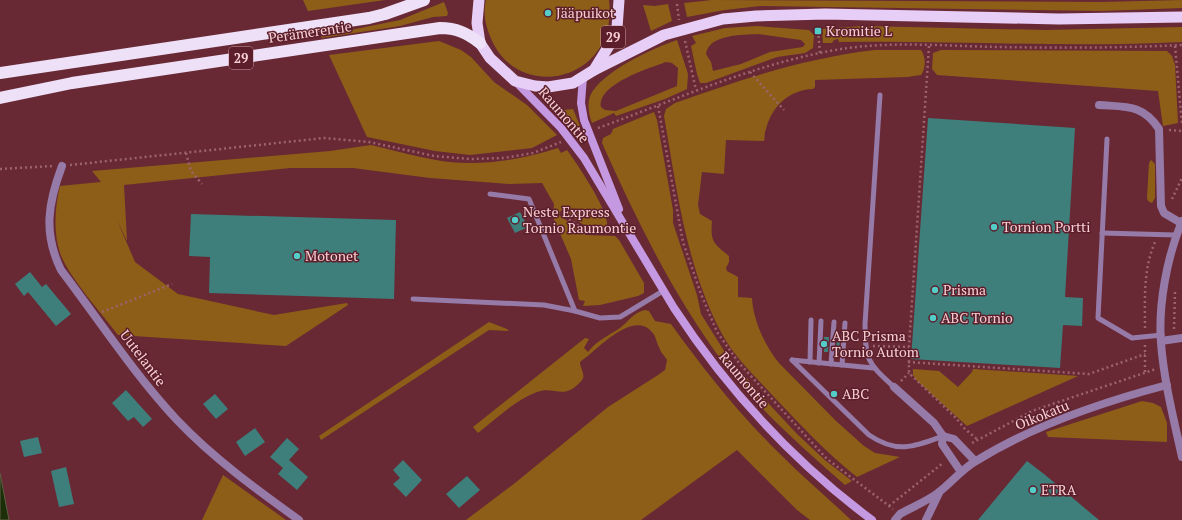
<svg xmlns="http://www.w3.org/2000/svg" width="1182" height="520" font-family="'PT Serif',serif">
<rect width="100%" height="100%" fill="#682935"/>
<g fill="#8d5e17" fill-rule="evenodd">
<polygon points="303,0 385,0 308,11"/>
<path d="M486,0H609C619,82 516,105 490,36C485,24 483,13 486,0Z"/>
<polygon points="712,0 1101,2 1182,0 1182,8 1102,11 760,6 725,10 687,17 684,3"/>
<polygon points="444,2 448,13 447,16 433,17 400,26 322,38 321,36 400,20"/>
<polygon points="668,4 672,21 651,31 643,5 655,6"/>
<path d="M757,26L809,30L814,35L813,48L805,53L777,57L706,83H700L697,74L691,46L696,43L692,36L725,28ZM758,34L801,40L805,44L803,47L770,52L741,64L713,71L711,62L706,54C709,34 742,35 758,34Z"/>
<path d="M863,26L1046,30L1182,27V42C1068,48 953,40 839,42L838,39L834,40L832,43H823L822,29Z"/>
<path d="M677,40L688,74L687,89L665,99L616,116L614,113L592,123C589,115 587,105 590,96C601,72 653,48 677,40ZM666,62L672,63L678,68L677,86L616,111L605,110L601,107C597,84 650,68 666,62Z"/>
<polygon points="439,41 461,50 471,57 494,82 527,105 557,135 532,148 470,155 435,151 367,137 329,55"/>
<path d="M875,50H921C926,57 926,68 921,75L907,77L815,80V87L813,89C789,90 772,106 766,129C764,133 765,137 764,141L726,140L724,174L702,172L698,205L700,214L712,221C710,242 714,244 729,256V262L726,268L727,271L738,277V297L752,298C753,320 765,346 779,363L836,421L864,446L875,453L900,457L857,477C826,453 801,425 774,397C756,377 735,358 722,334C686,267 677,190 664,116L666,109L675,103C740,80 805,58 875,50Z"/>
<polygon points="941,50 1167,51 1172,56 1175,65 1178,123 1163,126 1158,91 937,75 932,69 933,53"/>
<polygon points="573,109 580,126 572,129 556,111"/>
<path d="M654,112L657,120L673,210V223L697,295L701,314L726,354L769,404L797,434L826,461L852,481L845,485C803,448 759,410 725,365C674,297 637,221 602,143L603,138L611,134L613,129Z"/>
<path d="M371,145C403,152 438,164 471,163C501,163 530,157 558,148L561,153L567,150C577,164 611,213 607,228C589,232 578,221 564,211L561,210L559,215L586,235L615,236L619,240L644,283V293L638,296L600,305L583,306L585,301L579,300L571,259L553,217L554,204L542,183L509,184L430,178L353,168H290L124,185L127,241L117,220L135,262L178,294L274,315L347,303L348,305L286,346L118,335C102,314 68,276 60,253C53,232 55,206 60,186L101,182L92,171L330,151Z"/>
<polygon points="1151,160 1155,164 1155,198 1152,203 1148,201 1147,198 1149,163"/>
<path d="M645,310L649,311L655,321L671,324C704,370 739,414 780,454C803,477 828,498 851,520H810L797,510L737,450L641,520H466L515,483L608,407L658,375L665,370L667,360C665,356 660,352 659,347C656,342 656,335 651,331C631,310 594,353 580,362C580,368 586,375 582,380C564,402 554,385 537,392C515,400 496,419 478,433L473,427L585,338L589,339L584,348L588,352C596,341 608,336 620,328C629,321 633,313 645,310Z"/>
<polygon points="489,322 507,329 509,331 489,330 321,440 319,436"/>
<polygon points="913,369 939,371 958,387 972,372 973,369 1078,376 967,426 917,381 913,375"/>
<polygon points="1142,401 1153,403 1161,407 1167,423 1167,442 1048,437 1046,432"/>
<polygon points="223,475 286,520 202,520"/>
</g>
<polygon fill="#1d2f08" stroke="#5e5f45" points="0,473 9,520 0,520"/>
<g fill="#3e7e7b">
<polygon points="928,118 1075,128 1065,297 1083,298 1082,326 1063,325 1060,368 911,359"/>
<polygon points="520,212 528,227 515,233 507,218"/>
<polygon points="191,214 396,220 394,299 209,293 210,257 189,256"/>
<polygon points="30,272 42,287 46,284 71,314 56,326 28,292 24,296 15,284"/>
<polygon points="824,337 829,337 828,352 824,352"/>
<polygon points="837,337 840,338 839,353 836,352"/>
<polygon points="126,390 152,419 143,427 134,417 128,421 112,403"/>
<polygon points="215,394 228,409 216,419 203,404"/>
<polygon points="255,428 265,442 245,456 236,442"/>
<polygon points="38,437 42,453 24,457 20,441"/>
<polygon points="287,438 299,449 289,460 308,477 297,490 278,474 283,468 270,457"/>
<polygon points="403,460 422,480 406,497 393,484 400,478 393,470"/>
<polygon points="1027,461 1044,474 1099,520 978,520"/>
<polygon points="66,467 74,504 59,507 51,471"/>
<polygon points="467,476 480,490 459,508 446,494"/>
</g>
<g fill="none" stroke-linecap="round" stroke-linejoin="round">
<g stroke="#9b646d" stroke-width="2.5" stroke-dasharray="2 3" stroke-linecap="butt">
<polyline points="677,4 679,20"/>
<polyline points="818,31 820,53"/>
<polyline points="685,41 696,90"/>
<polyline points="929,46 909,347 909,373 956,418 965,429 978,440"/>
<polyline points="1175,46 1182,124"/>
<polyline points="750,72 784,110"/>
<polyline points="658,106 683,242 701,294 717,332 739,363 827,459 893,509"/>
<path d="M598,128C678,99 756,63 841,49C892,41 946,46 998,47C1059,48 1121,48 1182,45"/>
<polyline points="1169,130 1182,131"/>
<polyline points="186,153 191,171 202,184"/>
<polyline points="70,165 324,138 369,142 434,156 470,159 504,158 533,153 561,142"/>
<polyline points="0,169 53,166"/>
<polyline points="1172,199 1182,178"/>
<path d="M565,216C584,231 592,234 617,231"/>
<polyline points="102,312 172,284"/>
<path d="M1145,328C1145,300 1143,269 1155,242"/>
<polyline points="1174,329 1175,292"/>
<polyline points="1145,345 1145,372"/>
<polyline points="873,346 909,347"/>
<polyline points="908,362 1089,374 1145,354"/>
<polyline points="901,381 909,373"/>
<polyline points="972,443 1032,411 1156,369"/>
<polyline points="889,506 943,463"/>
</g>
<g stroke="#967aa8" stroke-width="5">
<path d="M880,95L865,324C865,361 868,363 894,387"/>
<polyline points="1107,139 1098,318 1132,338 1162,335"/>
<polyline points="490,194 529,199 575,311"/>
<polyline points="1102,233 1176,235"/>
<polyline points="413,299 544,305 575,311 600,318 620,317 663,291"/>
<path d="M792,360L869,435C897,454 914,447 943,436"/>
<polyline points="792,360 873,368"/>
<polyline points="810,362 811,320"/>
<polyline points="819,363 821,321"/>
<polyline points="831,364 834,322"/>
<polyline points="842,365 845,323"/>
</g>
<g stroke="#967aa8" stroke-width="8">
<path d="M1099,105C1126,107 1143,104 1159,129L1161,206L1164,213L1181,223"/>
<path d="M62,166C48,203 43,233 61,270C99,320 134,374 177,420C213,458 256,489 299,520"/>
<path d="M1182,221C1167,257 1158,305 1161,343C1164,382 1174,420 1182,457"/>
<polyline points="1161,341 1182,338"/>
<polyline points="894,387 934,423 943,436 954,439 975,461"/>
<polyline points="943,436 942,444 961,472"/>
<path d="M895,520L900,514C912,507 928,501 939,492C952,482 962,469 976,461C1034,425 1102,402 1167,385"/>
<polyline points="926,520 939,493"/>
</g>
<g stroke="#c599e2" stroke-width="8">
<polyline points="583,77 581,103 584,120 619,209"/>
<path d="M515,81L561,128L584,158L674,308C727,389 794,462 872,520"/>
</g>
<g stroke="#e6cef6" stroke-width="11">
<polyline points="479,0 477,23 480,43 490,58 515,81 535,86 548,87 573,83 594,70 610,44 617,28 619,0"/>
<polyline points="594,70 664,35 723,19 756,16 825,14 1059,19 1182,17"/>
</g>
<g stroke="#ede0f7" stroke-width="12">
<polyline points="0,73 369,18 385,14 424,0"/>
<path d="M0,98L72,83L440,28C456,28 467,33 480,43"/>
</g>
</g>
<g fill="#54cdc8" stroke="#5c1e2b" stroke-width="1.5">
<circle cx="548" cy="13" r="4"/>
<rect x="814" y="27" width="8" height="8" rx="2"/>
<circle cx="515" cy="220" r="4"/>
<circle cx="994" cy="227" r="4"/>
<circle cx="297" cy="256" r="4"/>
<circle cx="935" cy="290" r="4"/>
<circle cx="933" cy="318" r="4"/>
<circle cx="824" cy="344" r="4"/>
<circle cx="834" cy="394" r="4"/>
<circle cx="1033" cy="490" r="4"/>
</g>
<g text-anchor="middle" stroke-width="3" stroke-linejoin="round" paint-order="stroke">
<g fill="#5c1e2b" stroke="#c89aa1" stroke-width="1">
<rect x="601" y="26" width="24" height="22" rx="3"/>
<rect x="229" y="47" width="24" height="22" rx="3"/>
</g>
<g font-size="13" font-weight="bold" fill="#f7cfd3">
<text x="613" y="42">29</text>
<text x="241" y="63">29</text>
</g>
<g font-size="14" fill="#f7cfd3" stroke="#5c1e2b" text-anchor="start">
<text x="556" y="18">Jääpuikot</text>
<text x="826" y="36">Kromitie L</text>
<text x="523" y="217">Neste Express<tspan x="523" dy="16">Tornio Raumontie</tspan></text>
<text x="1002" y="232">Tornion Portti</text>
<text x="305" y="261">Motonet</text>
<text x="943" y="295">Prisma</text>
<text x="941" y="323">ABC Tornio</text>
<text x="832" y="341">ABC Prisma<tspan x="832" dy="16">Tornio Autom</tspan></text>
<text x="842" y="399">ABC</text>
<text x="1041" y="495">ETRA</text>
</g>
<g font-size="14" fill="#f7cfd3" stroke="#5c1e2b">
<text transform="translate(310 32) rotate(-8)" y="5">Perämerentie</text>
<text transform="translate(564 115) rotate(49)" y="5">Raumontie</text>
<text transform="translate(143 358) rotate(53)" y="5">Uutelantie</text>
<text transform="translate(744 380) rotate(50)" y="5">Raumontie</text>
<text transform="translate(1042 415) rotate(-22)" y="5">Oikokatu</text>
</g>
</g>
</svg>
